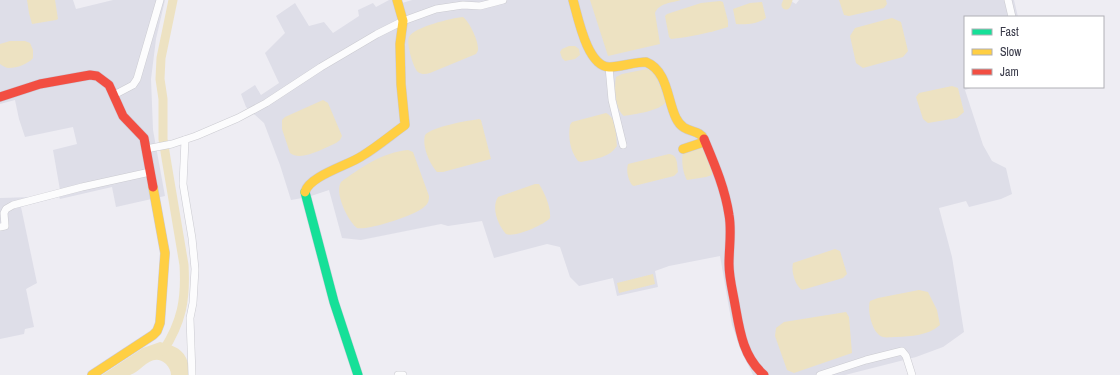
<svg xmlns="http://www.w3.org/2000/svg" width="1120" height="375" font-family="'Archivo Narrow',sans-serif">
<rect width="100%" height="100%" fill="#eeedf3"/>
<g fill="#dedee8">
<polygon points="0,0 73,0 76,9 113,0 165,0 156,39 151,79 153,130 165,196 116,207 112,187 60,199 59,197 21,207 37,283 26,289 34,327 25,329 24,334 0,339 0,198 33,197 60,190 53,150 77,144 73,127 25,137 19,119 15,100 0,104"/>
<polygon points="389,0 396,0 402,3 412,0 789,0 796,4 799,0 1014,0 1018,17 965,17 965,87 974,87 965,90 983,145 992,161 1006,168 1012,194 1001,199 969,207 966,201 939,208 952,257 964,332 943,347 916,357 845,375 753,375 743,354 732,325 720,256 669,266 655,271 658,287 617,296 613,278 579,286 570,277 560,247 547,244 494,258 482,221 448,226 441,224 361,240 342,238 329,190 308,197 291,200 280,165 264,123 246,107 241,94 255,85 261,95 279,83 265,53 285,33 276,16 295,3 309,26 324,22 333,33 359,16 358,10 373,3 376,7"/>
</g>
<g fill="#ede2c2">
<polygon points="27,0 55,0 58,19 56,20 32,24 29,13"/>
<path d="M590,0H681C671,3 659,3 655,13L660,44L608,56Z"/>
<polygon points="839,0 886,0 887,4 884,8 849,16 844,15"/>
<path d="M720,1L723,2L728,21V27C709,33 690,37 671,39L669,37L665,16L667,14L701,3Z"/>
<path d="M762,2L766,18C758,24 745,25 736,24L733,9L750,3Z"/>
<path d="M463,17C469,21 478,40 478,48C478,51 478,51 476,54L430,73C426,74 422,75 418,72C413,68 406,42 409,37C414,27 452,18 463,17Z"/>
<polygon points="892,18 901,22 908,51 903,57 863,68 856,63 850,36 855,28"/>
<path d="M10,41H25L30,43L33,50V58C28,64 17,68 9,68C6,68 3,66 0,64V44Z"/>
<polygon points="569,46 575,46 579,49 580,55 575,59 565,61 562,58 560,52 562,49"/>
<path d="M647,69L655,73L666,102C660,111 635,114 624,116C615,109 614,88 616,77L622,74Z"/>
<polygon points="952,86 958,88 964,112 957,118 928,123 923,119 916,97 919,93"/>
<path d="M323,100L328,103L342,136L340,140L336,143C324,148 301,162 290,153L282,129V120L285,117Z"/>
<path d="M606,113C617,118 616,136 617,146C609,158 594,159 581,162L578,161C570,151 568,137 570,125L572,122Z"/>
<path d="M479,119L481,120L491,159L443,172H437C429,163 422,146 425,135C434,126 466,121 479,119Z"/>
<path d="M700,147L704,148L713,170L712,175L706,177L687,180C683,174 681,160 683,153Z"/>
<path d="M408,150L413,152L429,196C429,201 428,204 424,207C416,215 367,231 357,228C348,221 334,193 341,182C360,168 383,152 408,150Z"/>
<path d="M669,154C678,155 677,164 678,172L674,176L634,186L632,185C628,179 626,171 628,164Z"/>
<path d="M535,184H539C545,194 551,207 550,218C544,225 514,238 506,234C498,225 491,208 498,197Z"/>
<path d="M835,249L840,251L847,274L843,278L802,290C795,285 791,272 793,263Z"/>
<polygon points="653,274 655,284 619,293 617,283"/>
<path d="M919,290L928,292L937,310L940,325C927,336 912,336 896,337C892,337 886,338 883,337C872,334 867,310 870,301L878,298Z"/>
<polygon points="846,312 849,317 852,353 794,373 787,370 775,336 776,328 784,322"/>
<path d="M160,342C181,347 188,353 190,375H171C171,371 169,367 166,364C152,351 142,371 130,375C124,375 109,375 102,375L143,348Z"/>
</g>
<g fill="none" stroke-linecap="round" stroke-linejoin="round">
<g stroke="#ede2c2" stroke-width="9">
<polyline points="786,5 788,0"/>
<path d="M163,351C182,322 186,299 184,265L166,158L163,139V99L160,79L161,58L173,0"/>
</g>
<defs>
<g id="street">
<polyline points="1008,0 1012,17"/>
<polyline points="609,67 612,100 623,145"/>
<polyline points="114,95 133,85 137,79 160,0"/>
<polyline points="185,140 183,184 192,238 195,269 193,303 190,318 192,375"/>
<polyline points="146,149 172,144 196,136 238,118 266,103 321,67 377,34 403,21 436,9 463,5 480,6 503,0"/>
<polyline points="0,227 5,226 4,213 6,209 13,205 82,187 150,172"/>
<polyline points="398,375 403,375"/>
<polyline points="820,375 866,360 902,351 906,356 912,375"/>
</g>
<polyline id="fast" points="305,192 334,302 358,375"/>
<g id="slow">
<path d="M573,0C578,17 587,66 609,67C621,67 634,62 646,62C668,71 667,100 676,118C684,135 699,128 704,139L701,143L683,149"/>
<path d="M305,192C309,176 349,165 362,156C377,147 391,135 405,125L401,84L400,44L403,21L397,0"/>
<polyline points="92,375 153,335 157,331 160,323 165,253 153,187"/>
</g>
<g id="jam">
<polyline points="0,97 40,84 90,75 97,76 109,85 123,116 144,138 153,187"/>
<path d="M704,139C714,163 725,188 729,215C732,231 729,247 729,264C729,274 731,284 733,294C739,323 740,354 764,375"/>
</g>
</defs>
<use href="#street" stroke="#cbcbd1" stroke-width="8"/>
<use href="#fast" stroke="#cbcad7" stroke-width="10"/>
<use href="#slow" stroke="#cbcad7" stroke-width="10"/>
<use href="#jam" stroke="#cbcad7" stroke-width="10"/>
<use href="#street" stroke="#fcfcfd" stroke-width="7"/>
<use href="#fast" stroke="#16e098" stroke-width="9"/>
<use href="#slow" stroke="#ffcf43" stroke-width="9"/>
<use href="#jam" stroke="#f24e42" stroke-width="9"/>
</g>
<rect x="964" y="16" width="140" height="72" fill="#ffffff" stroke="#b0b0b6"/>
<rect x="972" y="29" width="20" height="6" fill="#16e098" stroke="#b0b0b6"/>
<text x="1000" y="36" font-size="12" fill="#393a49">Fast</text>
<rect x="972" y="49" width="20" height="6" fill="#ffcf43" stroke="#b0b0b6"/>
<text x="1000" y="56" font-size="12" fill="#393a49">Slow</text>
<rect x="972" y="69" width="20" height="6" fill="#f24e42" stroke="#b0b0b6"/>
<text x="1000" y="76" font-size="12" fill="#393a49">Jam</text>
</svg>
